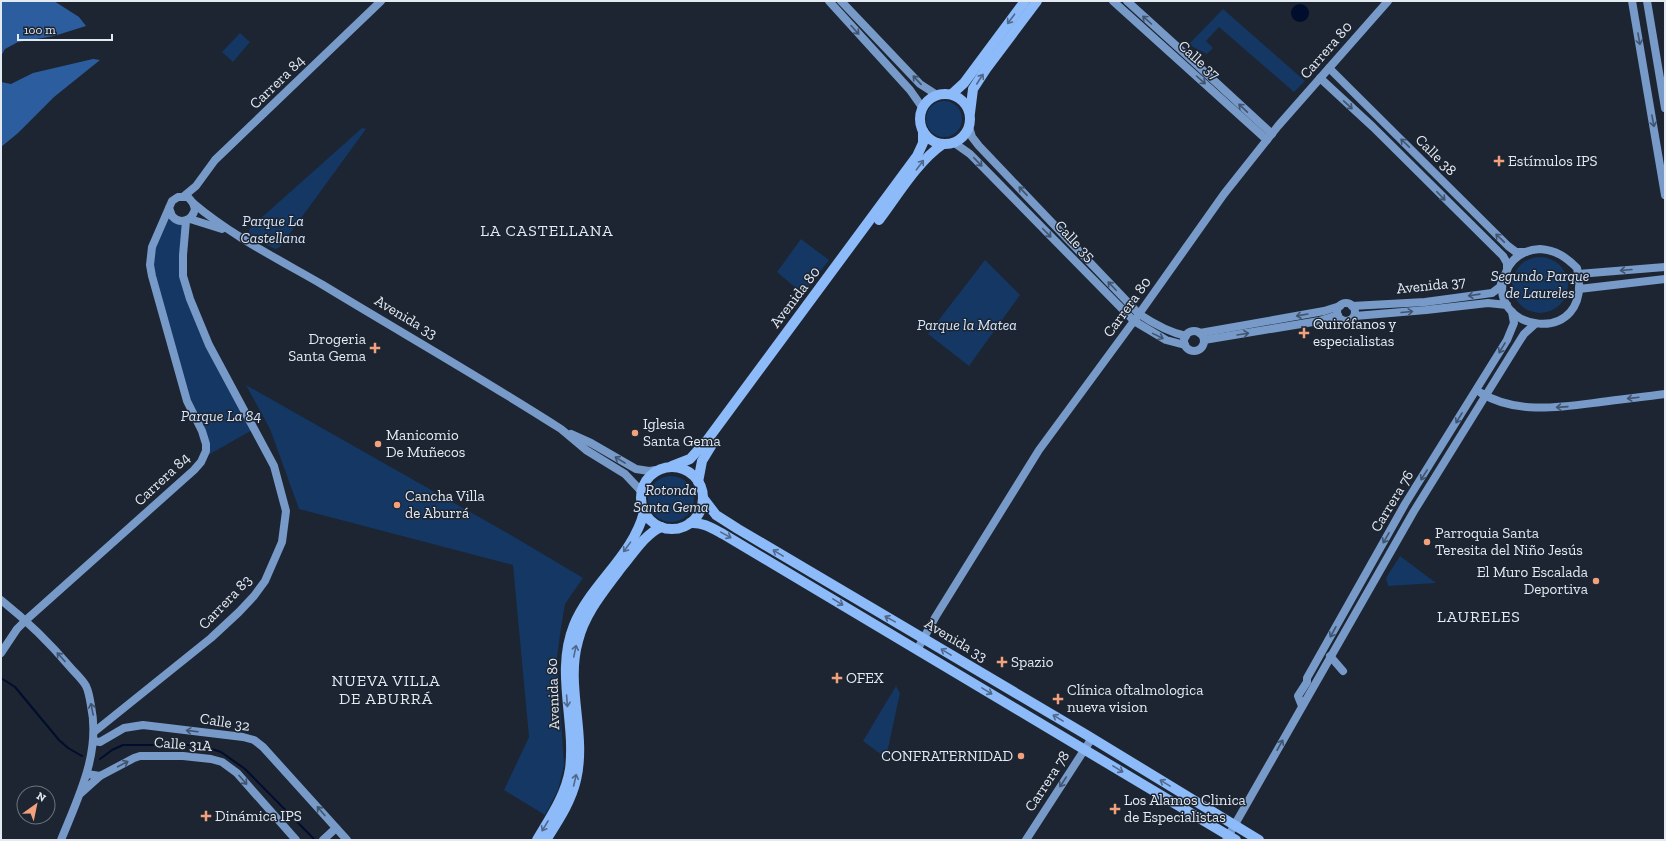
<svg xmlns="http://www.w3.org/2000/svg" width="1666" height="841" font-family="'Zilla Slab',serif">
<rect width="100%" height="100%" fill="#1c2531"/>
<g fill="#143763">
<polygon points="1223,9 1305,81 1294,92 1219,27 1206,41 1213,48 1207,54 1193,47 1190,43"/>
<polygon points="240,33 250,42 233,62 222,52"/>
<circle cx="944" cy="119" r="18"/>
<polygon points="362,128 366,129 280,247 275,249 254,238 250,235 249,231 251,227"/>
<polygon points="170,213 186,221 182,261 188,293 254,429 203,458 206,451 187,401 152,276 155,237"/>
<polygon points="801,239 829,260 803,294 777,272"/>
<circle cx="1540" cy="285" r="28"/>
<polygon points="985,260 1020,295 969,366 928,334"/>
<polygon points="246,385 516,538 583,578 565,604 561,628 557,657 564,765 558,790 545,815 504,790 529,737 513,565 299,509 270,429"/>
<circle cx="671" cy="499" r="23"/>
<polygon points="1400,556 1436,583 1388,586 1386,578"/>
<polygon points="896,686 900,693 886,758 863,741"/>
</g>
<g fill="#2c5e9f">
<polygon points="1,1 54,1 79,17 86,26 54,36 18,42 5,49 1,56"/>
<polygon points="93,59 100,60 54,97 18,133 1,147 1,82 11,84 33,73"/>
</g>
<circle fill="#000d2d" cx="1300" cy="13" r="9"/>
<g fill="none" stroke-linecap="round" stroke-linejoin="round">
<g stroke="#000d2d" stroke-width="2">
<polyline points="1,678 15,687 59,740 68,748 82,756"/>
<polyline points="100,759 112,750 123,745 187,745 203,746 221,752 245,769 315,840"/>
</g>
<g stroke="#779ac9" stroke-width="8">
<polyline points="829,1 910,90 922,107"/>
<polyline points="841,1 920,84 937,95"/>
<polyline points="1113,1 1267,140"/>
<polyline points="1127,1 1182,51 1272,134"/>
<polyline points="1632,1 1665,195"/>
<polyline points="1647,1 1665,108"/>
<polyline points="1329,68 1508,246 1516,252 1526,252"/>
<polyline points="1320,78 1373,127 1503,256 1507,263 1507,270"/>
<path d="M969,127L972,137L979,146L1139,314C1154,324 1168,332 1186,336"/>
<polyline points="953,142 970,154 1134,321 1166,340 1185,345"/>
<polyline points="184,196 196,186 215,160 381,1"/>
<path d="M193,203C232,236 278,259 323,285C402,333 483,379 561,429L586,450L625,474L641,491"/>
<polyline points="190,219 222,229"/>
<path d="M1540,249C1556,250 1566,257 1577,268C1596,351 1480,332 1506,272C1512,257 1525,250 1540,249Z"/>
<polyline points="1578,274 1665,267"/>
<polyline points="1579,289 1665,279"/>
<circle cx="1346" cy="312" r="9"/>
<polyline points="1352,306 1425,302 1492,293 1500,287 1502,281"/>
<polyline points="1355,316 1426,310 1488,303 1507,305"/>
<circle cx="1194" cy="341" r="10"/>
<polyline points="1200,333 1324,311 1340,306"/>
<polyline points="1204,340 1319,321 1338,315"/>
<path d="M1481,393C1517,415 1562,407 1601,402C1622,399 1644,397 1665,394"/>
<polyline points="571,434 591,443 636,469 649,471 656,470"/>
<path d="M1,600C26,620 49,642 70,667C75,673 82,679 86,686C89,692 90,700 91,706C101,753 78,798 61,840"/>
<polyline points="917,650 936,616 1039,450 1139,314 1224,194 1278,126 1388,1"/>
<path d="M1,653L17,629L26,620L194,470L201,462L206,451V444L202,431L187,401L152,276L150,265L152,247L172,201L178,197H188L193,203L195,209C192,221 180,225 172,216L169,208"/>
<polyline points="1330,656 1343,671"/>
<polyline points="1302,706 1298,696 1307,682 1307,678 1405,504 1507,340 1514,323 1512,312"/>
<polyline points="94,732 211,638 239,612 254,596 265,581 282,542 286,511 274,466 209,345 190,299 183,276 183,255 186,221"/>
<polyline points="93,741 100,742 124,728 143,725 243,737 254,740 263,747 347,840"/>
<polyline points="87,774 100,776 134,758 140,756 183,756 211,759 222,762 237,773 296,840"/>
<polyline points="81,793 100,776"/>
<polyline points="323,840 336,828"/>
<polyline points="1026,840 1092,738"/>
<polyline points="1226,840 1414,511 1517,345 1524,334 1535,324"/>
</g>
<g stroke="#8dbaf8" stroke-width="10">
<polyline points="952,94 964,83 1025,1"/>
<circle cx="945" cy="119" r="25"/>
<polyline points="970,113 973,89 986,69 1037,1"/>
<path d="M879,220C898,195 917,162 943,144"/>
<polyline points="672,466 690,459 708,439 917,156 923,143 923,131"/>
<circle cx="672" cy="498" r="31"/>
<polyline points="698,482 702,461 713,443"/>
<polyline points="703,498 716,515 738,529 1085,734 1259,840"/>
<path d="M690,523C703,522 712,528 723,534L1236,840"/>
<path d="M537,840C550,818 566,795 570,769C576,721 555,672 574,625C591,584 633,556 644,512"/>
<path d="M546,840C558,821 571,802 576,780C587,734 565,686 578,641C585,613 604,591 621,568C633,554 644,535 661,527"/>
</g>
</g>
<defs><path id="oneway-shaft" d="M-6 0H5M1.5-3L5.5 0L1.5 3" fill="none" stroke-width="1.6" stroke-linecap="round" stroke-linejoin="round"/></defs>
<g stroke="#4f688b">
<use href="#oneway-shaft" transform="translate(1011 19) rotate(127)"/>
<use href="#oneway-shaft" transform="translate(980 79) rotate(-57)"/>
<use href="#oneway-shaft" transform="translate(920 165) rotate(-53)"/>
<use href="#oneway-shaft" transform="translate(726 535) rotate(29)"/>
<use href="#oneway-shaft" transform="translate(627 547) rotate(126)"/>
<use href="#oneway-shaft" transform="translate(778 553) rotate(-149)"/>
<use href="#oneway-shaft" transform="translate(838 602) rotate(31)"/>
<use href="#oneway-shaft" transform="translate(890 619) rotate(-151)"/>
<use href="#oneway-shaft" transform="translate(575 651) rotate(-78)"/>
<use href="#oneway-shaft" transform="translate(946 652) rotate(-149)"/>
<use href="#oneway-shaft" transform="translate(987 691) rotate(31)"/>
<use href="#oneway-shaft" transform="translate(567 701) rotate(86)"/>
<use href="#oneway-shaft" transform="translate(1058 718) rotate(-149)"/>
<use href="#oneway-shaft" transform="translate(1118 769) rotate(31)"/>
<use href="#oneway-shaft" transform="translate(575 780) rotate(-77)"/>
<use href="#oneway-shaft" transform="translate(1165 783) rotate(-149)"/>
<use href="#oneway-shaft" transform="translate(545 826) rotate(121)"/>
</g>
<g stroke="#40546e">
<use href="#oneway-shaft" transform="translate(1147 20) rotate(-138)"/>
<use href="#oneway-shaft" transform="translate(855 30) rotate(48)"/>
<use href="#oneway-shaft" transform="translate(1639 39) rotate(80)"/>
<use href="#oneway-shaft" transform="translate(917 80) rotate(-133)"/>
<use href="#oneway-shaft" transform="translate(1201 80) rotate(42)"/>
<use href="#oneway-shaft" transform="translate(1348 105) rotate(43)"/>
<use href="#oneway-shaft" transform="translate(1243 108) rotate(-137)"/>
<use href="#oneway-shaft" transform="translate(1653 121) rotate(79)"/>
<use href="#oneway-shaft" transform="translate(1405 143) rotate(-136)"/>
<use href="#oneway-shaft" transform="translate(978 162) rotate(46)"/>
<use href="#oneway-shaft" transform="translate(1023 191) rotate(-133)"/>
<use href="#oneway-shaft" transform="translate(1441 196) rotate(46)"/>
<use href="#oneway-shaft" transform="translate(1047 233) rotate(46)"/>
<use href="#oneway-shaft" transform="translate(1500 238) rotate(-136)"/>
<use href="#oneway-shaft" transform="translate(1626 270) rotate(175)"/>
<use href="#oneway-shaft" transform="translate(1112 286) rotate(-134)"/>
<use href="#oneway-shaft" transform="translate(1474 295) rotate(172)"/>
<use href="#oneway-shaft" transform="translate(1407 312) rotate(-5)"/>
<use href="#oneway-shaft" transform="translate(1302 315) rotate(170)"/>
<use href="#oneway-shaft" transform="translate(1243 334) rotate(-9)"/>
<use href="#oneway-shaft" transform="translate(1158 336) rotate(26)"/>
<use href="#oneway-shaft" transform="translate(1502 348) rotate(121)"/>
<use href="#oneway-shaft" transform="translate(1633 398) rotate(173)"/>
<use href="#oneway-shaft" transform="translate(1562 407) rotate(176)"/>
<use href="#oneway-shaft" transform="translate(1459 418) rotate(121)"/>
<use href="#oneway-shaft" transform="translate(620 460) rotate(-149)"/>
<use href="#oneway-shaft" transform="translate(1424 475) rotate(122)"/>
<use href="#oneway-shaft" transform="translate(1386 538) rotate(120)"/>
<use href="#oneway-shaft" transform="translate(1333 632) rotate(119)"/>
<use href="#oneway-shaft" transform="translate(61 657) rotate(-132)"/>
<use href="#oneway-shaft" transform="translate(92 709) rotate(-101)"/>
<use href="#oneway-shaft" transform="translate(192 731) rotate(-173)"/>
<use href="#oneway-shaft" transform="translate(1280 745) rotate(-61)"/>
<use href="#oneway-shaft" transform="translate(123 764) rotate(-28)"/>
<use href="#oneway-shaft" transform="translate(243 780) rotate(49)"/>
<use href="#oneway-shaft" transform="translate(1063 782) rotate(123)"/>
<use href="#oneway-shaft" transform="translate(321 811) rotate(-131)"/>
</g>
<g fill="#f1a17c" stroke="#1c2531" stroke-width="1.5">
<path d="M1497 155h4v4h4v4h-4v4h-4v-4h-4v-4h4z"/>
<path d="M1302 327h4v4h4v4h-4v4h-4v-4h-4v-4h4z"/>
<path d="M373 342h4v4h4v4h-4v4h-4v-4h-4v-4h4z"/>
<circle cx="635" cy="433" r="4"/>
<circle cx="378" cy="444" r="4"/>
<circle cx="397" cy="505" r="4"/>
<circle cx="1427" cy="542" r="4"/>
<circle cx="1596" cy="581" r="4"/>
<path d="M1000 656h4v4h4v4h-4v4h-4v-4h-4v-4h4z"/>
<path d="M835 672h4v4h4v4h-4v4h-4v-4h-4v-4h4z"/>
<path d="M1056 693h4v4h4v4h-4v4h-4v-4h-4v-4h4z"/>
<circle cx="1021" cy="756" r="4"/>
<path d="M1113 803h4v4h4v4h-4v4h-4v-4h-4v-4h4z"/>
<path d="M204 810h4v4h4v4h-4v4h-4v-4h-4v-4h4z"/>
</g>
<g text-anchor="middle" stroke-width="3" stroke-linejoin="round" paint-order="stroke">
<g font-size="15" fill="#e4eaf2" stroke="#1c2531">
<text transform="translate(1326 50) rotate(-49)" y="5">Carrera 80</text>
<text transform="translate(1199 60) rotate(42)" y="5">Calle 37</text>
<text transform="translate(277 82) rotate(-44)" y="5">Carrera 84</text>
<text transform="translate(1436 155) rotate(45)" y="5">Calle 38</text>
<text transform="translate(1075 241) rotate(46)" y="5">Calle 35</text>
<text transform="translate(1431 285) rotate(-6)" y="5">Avenida 37</text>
<text transform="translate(795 297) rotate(-53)" y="5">Avenida 80</text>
<text transform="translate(1127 307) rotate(-54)" y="5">Carrera 80</text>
<text transform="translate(406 317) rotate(31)" y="5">Avenida 33</text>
<text transform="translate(162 479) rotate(-43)" y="5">Carrera 84</text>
<text transform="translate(1392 501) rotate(-59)" y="5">Carrera 76</text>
<text transform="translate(225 602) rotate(-46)" y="5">Carrera 83</text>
<text transform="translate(956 640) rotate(31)" y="5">Avenida 33</text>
<text transform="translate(553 694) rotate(-92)" y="5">Avenida 80</text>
<text transform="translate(225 722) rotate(9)" y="5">Calle 32</text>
<text transform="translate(183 744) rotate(4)" y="5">Calle 31A</text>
<text transform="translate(1047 781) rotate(-57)" y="5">Carrera 78</text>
</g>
<g font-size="15" fill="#e4eaf2" stroke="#1c2531" text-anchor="start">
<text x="1508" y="166">Estímulos IPS</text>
<text x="1313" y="329">Quirófanos y<tspan x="1313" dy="17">especialistas</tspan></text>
<text x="366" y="344" text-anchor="end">Drogeria<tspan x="366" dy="17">Santa Gema</tspan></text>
<text x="643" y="429">Iglesia<tspan x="643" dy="17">Santa Gema</tspan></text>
<text x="386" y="440">Manicomio<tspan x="386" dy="17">De Muñecos</tspan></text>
<text x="405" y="501">Cancha Villa<tspan x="405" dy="17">de Aburrá</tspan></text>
<text x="1435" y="538">Parroquia Santa<tspan x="1435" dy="17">Teresita del Niño Jesús</tspan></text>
<text x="1588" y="577" text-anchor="end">El Muro Escalada<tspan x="1588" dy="17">Deportiva</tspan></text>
<text x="1011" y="667">Spazio</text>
<text x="846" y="683">OFEX</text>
<text x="1067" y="695">Clínica oftalmologica<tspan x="1067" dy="17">nueva vision</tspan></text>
<text x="1013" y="761" text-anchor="end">CONFRATERNIDAD</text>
<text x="1124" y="805">Los Alamos Clinica<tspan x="1124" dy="17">de Especialistas</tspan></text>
<text x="215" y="821">Dinámica IPS</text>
</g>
<g font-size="15" font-style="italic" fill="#d7e5f8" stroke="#1c2531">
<text x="273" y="226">Parque La<tspan x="273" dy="17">Castellana</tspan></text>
<text x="1540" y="281">Segundo Parque<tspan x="1540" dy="17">de Laureles</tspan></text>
<text x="967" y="330">Parque la Matea</text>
<text x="221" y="421">Parque La 84</text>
<text x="671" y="495">Rotonda<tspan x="671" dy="17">Santa Gema</tspan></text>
</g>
<g font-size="16" letter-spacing="1" fill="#e4eaf2" stroke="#1c2531">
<text x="547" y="236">LA CASTELLANA</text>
<text x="1479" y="622">LAURELES</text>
<text x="386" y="686">NUEVA VILLA<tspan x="386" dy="18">DE ABURRÁ</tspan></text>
</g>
</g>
<rect width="1666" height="841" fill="none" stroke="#e4eaf2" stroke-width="4"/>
<g transform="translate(36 805) rotate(33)"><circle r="19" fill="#1c2531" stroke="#6c747e"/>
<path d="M0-3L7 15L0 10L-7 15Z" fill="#f1a17c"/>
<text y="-6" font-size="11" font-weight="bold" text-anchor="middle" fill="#e4eaf2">N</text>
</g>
<path d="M18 34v6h94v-6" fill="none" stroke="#e4eaf2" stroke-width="2"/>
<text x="24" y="34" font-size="12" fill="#e4eaf2" stroke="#1c2531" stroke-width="3" paint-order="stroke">100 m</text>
</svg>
